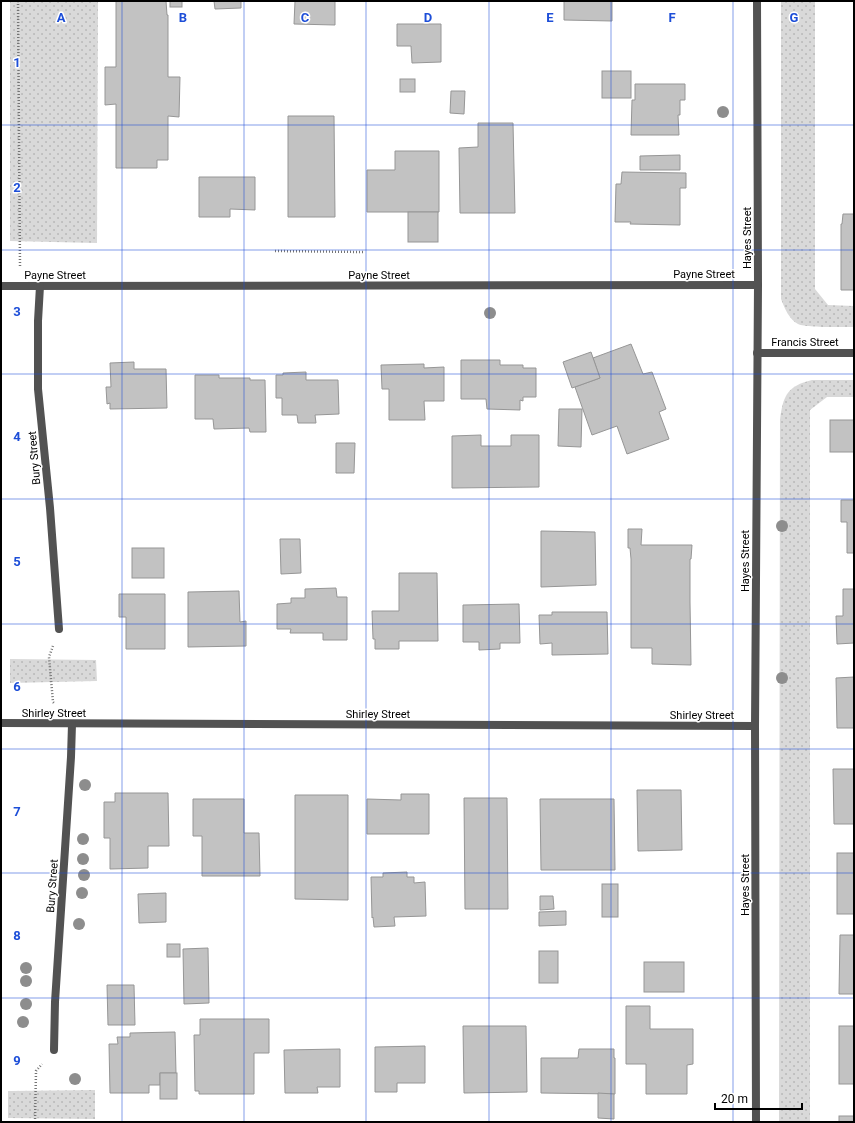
<svg xmlns="http://www.w3.org/2000/svg" width="855" height="1123" font-family="Roboto,sans-serif">
<defs>
<pattern id="grass-dots" width="8" height="8" patternUnits="userSpaceOnUse"><rect width="8" height="8" fill="#d9d9d9"/><path d="M2 2h.1M6 6h.1" fill="none" stroke="#b8b8b8" stroke-width="1.8" stroke-linecap="round"/></pattern>
</defs>
<rect width="100%" height="100%" fill="#fff"/>
<g fill="url(#grass-dots)">
<polygon points="10,1 98,1 97,243 10,241"/>
<path d="M781,1H815V289L828,305L854,306V327C844,327 806,328 798,324C789,319 785,309 781,299Z"/>
<path d="M812,380H854V397H827L810,410V1122H779L780,420C783,396 787,386 812,380Z"/>
<polygon points="10,659 96,660 97,681 10,683"/>
<polygon points="95,1090 95,1119 8,1118 8,1091"/>
</g>
<g fill="#c2c2c2" stroke="#969696">
<polygon points="116,1 166,1 167,15 168,15 168,77 180,77 179,117 168,116 168,160 157,160 157,168 116,168 116,104 105,105 105,67 116,67"/>
<rect x="170" y="1" width="12" height="6"/>
<polygon points="214,1 241,1 241,8 215,9"/>
<polygon points="295,1 335,1 335,25 294,24"/>
<polygon points="564,1 612,1 612,21 564,20"/>
<polygon points="397,24 441,24 441,62 412,63 411,46 397,46"/>
<rect x="602" y="71" width="29" height="27"/>
<rect x="400" y="79" width="15" height="13"/>
<polygon points="635,84 685,84 685,100 680,100 680,115 678,115 679,135 631,135 632,100 635,100"/>
<polygon points="451,91 465,91 464,114 450,113"/>
<polygon points="288,116 334,116 335,217 288,217"/>
<polygon points="478,123 513,123 515,213 460,213 459,148 478,147"/>
<polygon points="395,151 439,151 439,212 367,212 367,170 395,170"/>
<polygon points="680,155 680,170 640,170 640,156"/>
<polygon points="622,172 686,173 686,188 680,188 680,225 630,224 631,222 615,222 616,184 621,184"/>
<polygon points="199,177 255,177 255,210 230,209 230,217 199,217"/>
<rect x="408" y="212" width="30" height="30"/>
<polygon points="843,214 854,214 854,290 841,290 841,224 842,224"/>
<polygon points="631,344 643,374 652,372 666,409 659,412 669,439 627,454 617,426 592,435 575,387 600,378 593,358"/>
<polygon points="591,352 600,378 572,388 563,362"/>
<polygon points="461,360 500,360 500,365 523,365 523,368 536,368 536,397 523,397 523,401 520,400 520,410 487,409 486,399 461,399"/>
<polygon points="134,362 134,369 166,369 167,408 110,409 110,403 107,404 106,387 111,387 110,363"/>
<polygon points="424,364 424,368 444,367 444,401 424,401 425,420 389,420 389,389 382,389 381,365"/>
<polygon points="306,372 306,380 338,380 339,414 315,415 316,423 298,423 297,415 282,415 282,398 276,398 276,375 283,375 283,373"/>
<polygon points="195,375 219,375 219,378 250,378 250,380 265,380 266,432 250,432 249,428 214,429 213,419 195,419"/>
<polygon points="559,409 582,409 581,447 558,446"/>
<rect x="830" y="420" width="24" height="32"/>
<polygon points="481,435 481,446 511,446 511,435 539,435 539,487 452,488 452,436"/>
<polygon points="336,443 355,443 354,473 336,473"/>
<polygon points="841,500 854,500 854,553 847,553 847,522 841,522"/>
<polygon points="628,529 642,529 641,545 692,545 691,559 690,559 690,602 691,665 652,664 652,648 631,648 631,559 630,548 628,548"/>
<polygon points="541,531 595,532 596,585 541,587"/>
<polygon points="280,539 300,539 301,573 281,574"/>
<rect x="132" y="548" width="32" height="30"/>
<polygon points="399,573 437,573 438,641 399,641 399,649 375,649 375,639 373,639 372,611 399,611"/>
<polygon points="336,588 337,597 347,597 347,640 323,640 323,633 290,633 291,629 277,629 277,604 291,603 291,598 305,598 305,589"/>
<polygon points="843,589 854,589 854,643 837,644 836,616 843,616"/>
<polygon points="239,591 240,622 246,621 246,646 188,647 188,592"/>
<polygon points="119,594 165,594 165,649 126,649 126,617 119,617"/>
<polygon points="519,604 520,643 500,643 500,649 479,650 479,642 463,642 463,605"/>
<polygon points="552,612 607,612 608,654 552,655 552,643 540,644 539,615 552,615"/>
<polygon points="854,677 854,728 837,728 836,678"/>
<polygon points="833,769 854,769 854,824 834,824"/>
<polygon points="637,790 681,790 682,850 638,851"/>
<polygon points="115,793 168,793 169,846 148,846 148,868 110,869 110,838 104,838 104,802 115,802"/>
<polygon points="401,794 429,794 429,834 367,834 367,799 401,800"/>
<polygon points="295,795 348,795 348,900 295,899"/>
<polygon points="464,798 507,798 508,909 465,909"/>
<polygon points="193,799 244,799 244,833 259,833 260,876 202,876 202,836 193,836"/>
<polygon points="540,799 614,799 615,870 541,870"/>
<rect x="837" y="853" width="17" height="61"/>
<polygon points="407,872 407,877 414,877 414,883 425,882 426,916 394,917 395,926 374,927 373,917 372,918 371,877 383,877 383,873"/>
<rect x="602" y="884" width="16" height="33"/>
<polygon points="166,893 166,922 139,923 138,894"/>
<polygon points="540,896 553,896 554,909 540,910"/>
<polygon points="566,911 566,925 539,926 539,912"/>
<polygon points="840,935 854,935 854,994 839,994"/>
<rect x="167" y="944" width="13" height="13"/>
<polygon points="208,948 209,1003 184,1004 183,949"/>
<rect x="539" y="951" width="19" height="32"/>
<rect x="644" y="962" width="40" height="30"/>
<polygon points="107,985 134,985 135,1025 108,1025"/>
<polygon points="626,1006 650,1006 650,1029 693,1029 693,1064 687,1065 687,1094 646,1094 646,1064 626,1064"/>
<polygon points="200,1019 269,1019 269,1053 254,1053 254,1094 199,1094 199,1091 195,1091 194,1035 200,1035"/>
<polygon points="463,1026 526,1026 527,1092 464,1093"/>
<rect x="839" y="1026" width="15" height="58"/>
<polygon points="175,1032 176,1073 160,1073 160,1085 149,1085 149,1093 110,1093 109,1044 118,1044 117,1037 130,1037 130,1033"/>
<polygon points="425,1046 425,1083 397,1083 397,1092 375,1092 375,1047"/>
<polygon points="340,1049 340,1087 317,1087 318,1093 285,1093 284,1050"/>
<polygon points="579,1049 614,1049 614,1058 615,1058 615,1094 541,1093 541,1058 578,1058"/>
<rect x="160" y="1073" width="17" height="26"/>
<polygon points="598,1093 614,1094 614,1119 598,1118"/>
<rect x="839" y="1116" width="15" height="6"/>
</g>
<g fill="none" stroke-linecap="round" stroke-linejoin="round">
<g stroke="#747474" stroke-width="2.5" stroke-dasharray="1 2" stroke-linecap="butt">
<polyline points="18,1 20,266"/>
<polyline points="275,251 363,252"/>
<polyline points="53,646 49,657 53,702 55,704"/>
<polyline points="35,1122 36,1071 42,1064"/>
</g>
<g stroke="#525252" stroke-width="8">
<polyline points="1,286 758,285"/>
<polyline points="40,286 38,321 38,389 50,508 59,629"/>
<polyline points="757,353 854,353"/>
<polyline points="1,723 755,726"/>
<polyline points="54,1050 55,1002 71,757 72,724"/>
<polyline points="756,1122 755,726 758,285 757,1"/>
</g>
</g>
<g fill="#8d8d8d">
<circle cx="723" cy="112" r="6"/>
<circle cx="490" cy="313" r="6"/>
<circle cx="782" cy="526" r="6"/>
<circle cx="782" cy="678" r="6"/>
<circle cx="85" cy="785" r="6"/>
<circle cx="83" cy="839" r="6"/>
<circle cx="83" cy="859" r="6"/>
<circle cx="84" cy="875" r="6"/>
<circle cx="82" cy="893" r="6"/>
<circle cx="79" cy="924" r="6"/>
<circle cx="26" cy="968" r="6"/>
<circle cx="26" cy="981" r="6"/>
<circle cx="26" cy="1004" r="6"/>
<circle cx="23" cy="1022" r="6"/>
<circle cx="75" cy="1079" r="6"/>
</g>
<path fill="none" stroke="#1d4ed8" stroke-width="1" stroke-opacity="0.55" d="M122,1V1122M244,1V1122M366,1V1122M489,1V1122M611,1V1122M733,1V1122M1,125H854M1,250H854M1,374H854M1,499H854M1,624H854M1,749H854M1,873H854M1,998H854"/>
<g text-anchor="middle" stroke-width="3" stroke-linejoin="round" paint-order="stroke">
<g font-size="11" fill="#000" stroke="#fff">
<text transform="translate(747 238) rotate(-90)" y="4">Hayes Street</text>
<text x="704" y="278">Payne Street</text>
<text x="55" y="279">Payne Street</text>
<text x="379" y="279">Payne Street</text>
<text x="805" y="346">Francis Street</text>
<text transform="translate(34 458) rotate(-95)" y="4">Bury Street</text>
<text transform="translate(745 561) rotate(-90)" y="4">Hayes Street</text>
<text x="54" y="717">Shirley Street</text>
<text x="378" y="718">Shirley Street</text>
<text x="702" y="719">Shirley Street</text>
<text transform="translate(745 885) rotate(-90)" y="4">Hayes Street</text>
<text transform="translate(52 886) rotate(-86)" y="4">Bury Street</text>
</g>
</g>
<g font-size="13" text-anchor="middle" font-weight="bold" fill="#1d4ed8" stroke="#fff" stroke-width="3" stroke-linejoin="round" paint-order="stroke">
<text x="61" y="22">A</text>
<text x="183" y="22">B</text>
<text x="305" y="22">C</text>
<text x="428" y="22">D</text>
<text x="550" y="22">E</text>
<text x="672" y="22">F</text>
<text x="794" y="22">G</text>
<text x="17" y="67">1</text>
<text x="17" y="192">2</text>
<text x="17" y="316">3</text>
<text x="17" y="441">4</text>
<text x="17" y="566">5</text>
<text x="17" y="691">6</text>
<text x="17" y="816">7</text>
<text x="17" y="940">8</text>
<text x="17" y="1065">9</text>
</g>
<rect width="855" height="1123" fill="none" stroke="#000000" stroke-width="4"/>
<path d="M715 1103v6h87v-6" fill="none" stroke="#000000" stroke-width="2"/>
<text x="721" y="1103" font-size="12" fill="#000000" stroke="#ffffff" stroke-width="3" paint-order="stroke">20 m</text>
</svg>
